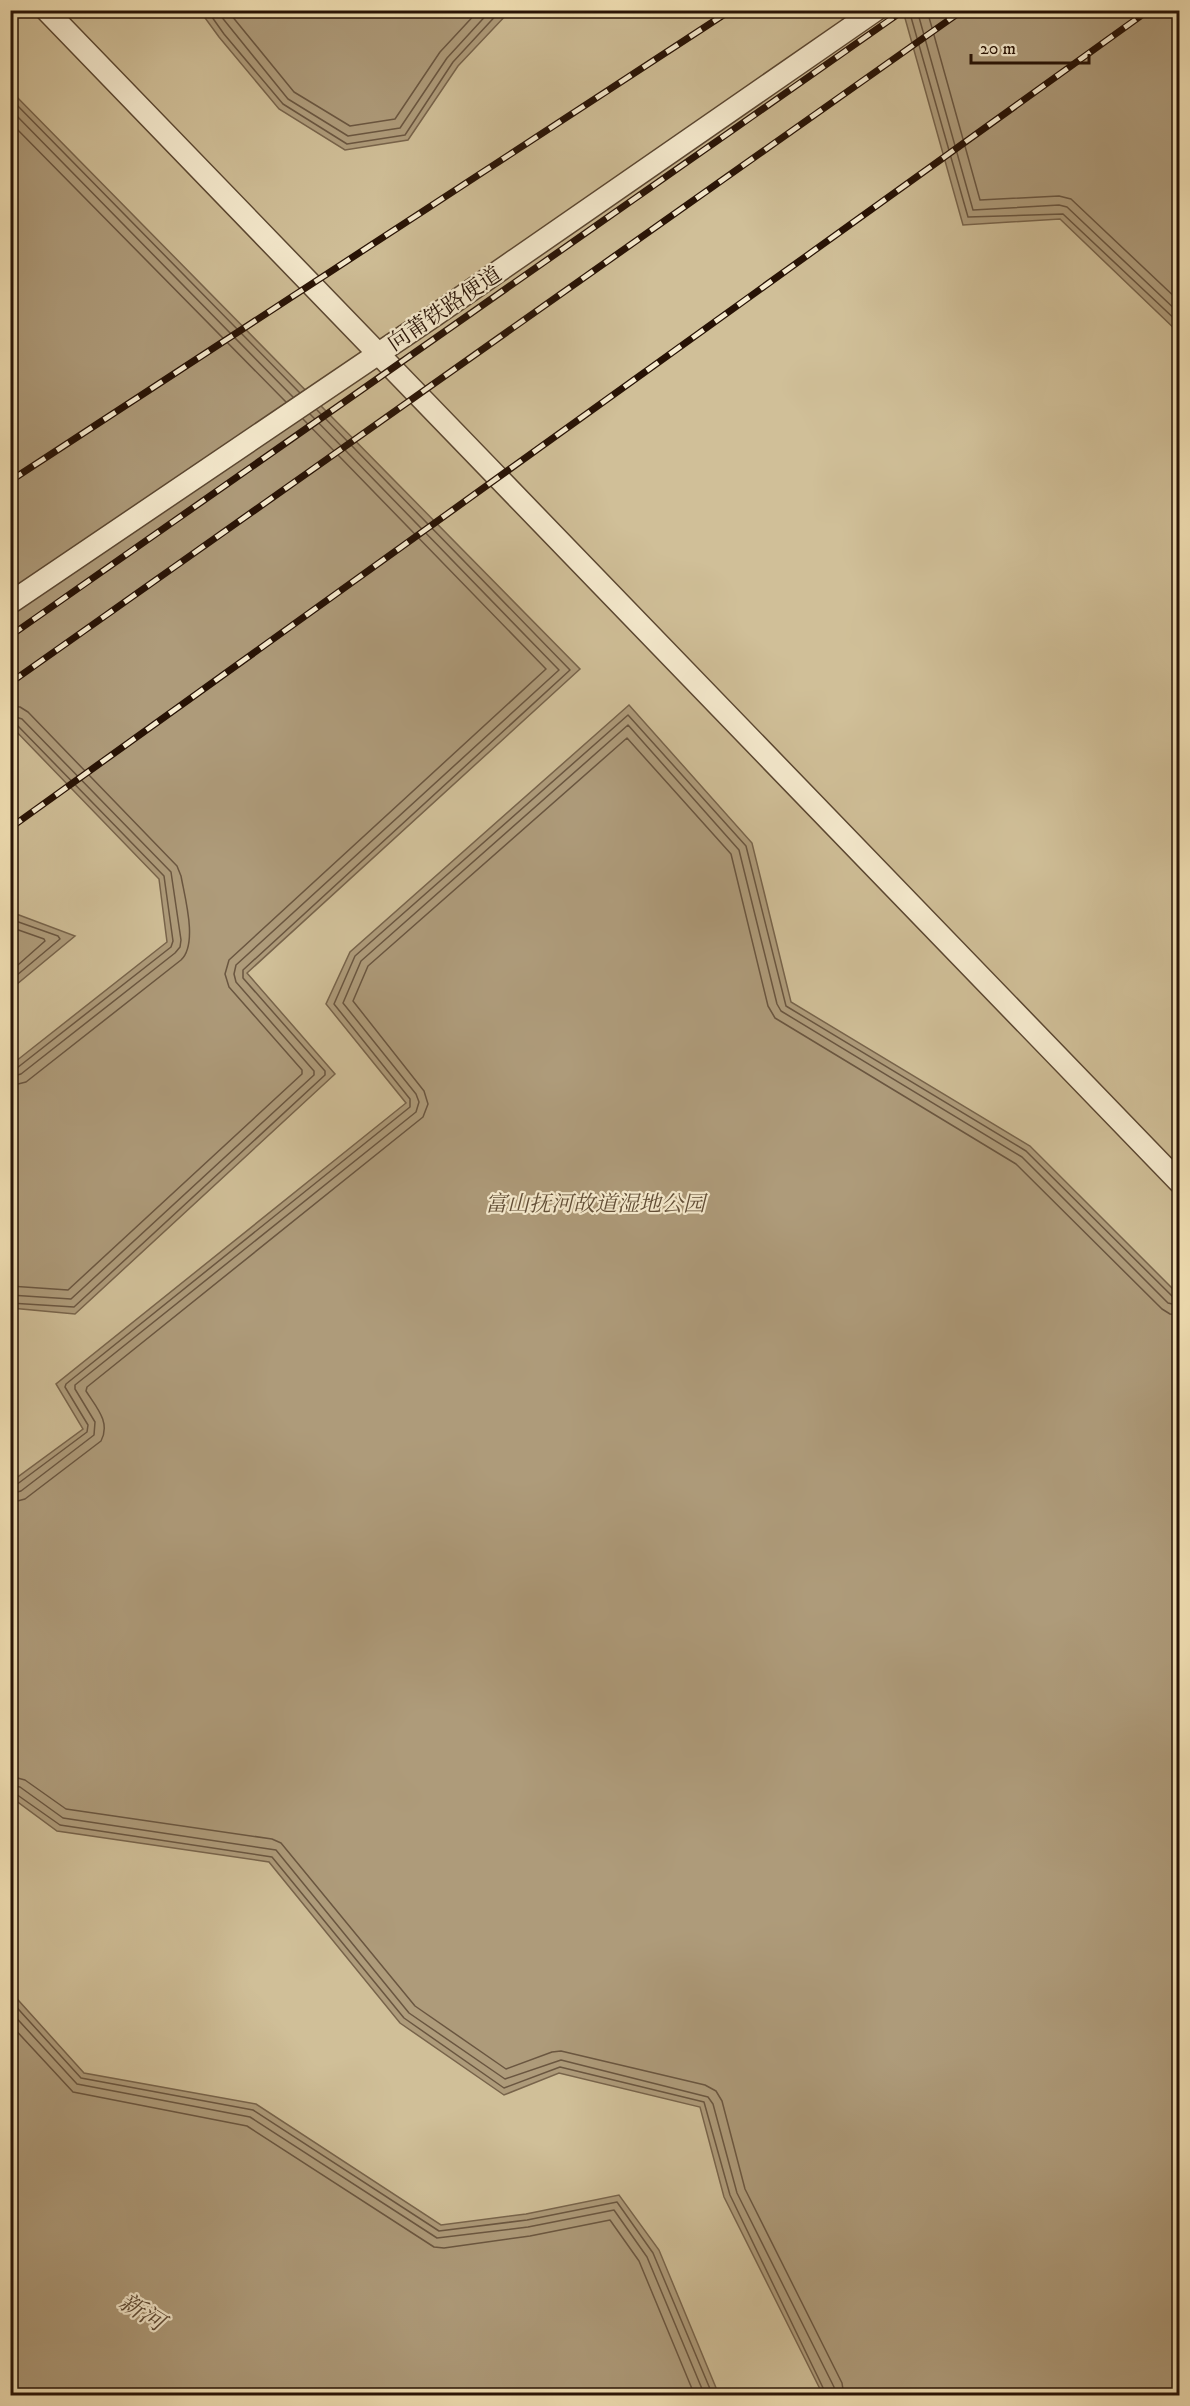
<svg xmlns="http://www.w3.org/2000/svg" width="1190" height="2406" font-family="'IM FELL DW Pica','Noto Serif SC',serif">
<rect width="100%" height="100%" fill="#f3e2b6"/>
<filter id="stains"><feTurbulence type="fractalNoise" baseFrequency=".00333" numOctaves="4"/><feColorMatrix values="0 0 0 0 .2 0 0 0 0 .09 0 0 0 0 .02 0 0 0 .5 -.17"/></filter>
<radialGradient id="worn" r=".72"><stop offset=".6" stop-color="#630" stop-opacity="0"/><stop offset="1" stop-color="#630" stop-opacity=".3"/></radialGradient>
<rect fill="#d0bf98" stroke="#7c684e" stroke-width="1.5" x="11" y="11" width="1168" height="2384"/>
<g fill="#ae9b7a" stroke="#78644b" stroke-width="1.5">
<polygon points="200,11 510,11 458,66 408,140 345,150 279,109 219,37"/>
<polygon points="903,11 1179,11 1179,333 1060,219 963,225"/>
<polygon points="10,90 580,669 247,973 335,1074 75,1314 11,1308 11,1065 167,942 159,879 11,726"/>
<polygon points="629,705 752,843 791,1002 1030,1146 1179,1295 1179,2395 823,2395 724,2197 700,2107 559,2073 504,2095 400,2023 269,1862 57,1831 11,1797 11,1482 83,1429 56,1384 406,1103 326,1004 350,952"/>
<polygon points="11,912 75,936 11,989 10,989"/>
<polygon points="10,1991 84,2073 256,2104 441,2225 526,2214 619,2195 659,2250 719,2395 11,2395"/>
</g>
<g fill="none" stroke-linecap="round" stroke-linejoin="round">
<g stroke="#6a5640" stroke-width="1.5">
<polyline points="207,10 224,34 283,104 347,144 405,135 453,62 501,10"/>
<polyline points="216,10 288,99 348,136 400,128 447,58 491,10"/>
<polyline points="227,10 294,92 350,126 395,119 440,52 479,10"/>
<polyline points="909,10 968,217 1063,214 1180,324"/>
<polyline points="917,10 973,210 1059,205 1067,207 1180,314"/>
<polyline points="927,10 980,200 1059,196 1071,199 1180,302"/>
<polyline points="10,98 300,393"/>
<polyline points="10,109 293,397"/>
<polyline points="10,122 286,402"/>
<path d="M10,706L20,707L28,712L177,866L181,876C185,898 198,944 181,960L26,1082L10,1086"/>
<polyline points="10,715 22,719 171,872 181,940 180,947 175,953 21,1074 10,1077"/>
<polyline points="10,723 17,725 164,876 173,941 171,947 17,1068 10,1069"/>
<polyline points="10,919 58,936 60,939 10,981"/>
<polyline points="10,927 44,939 45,941 10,972"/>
<polyline points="10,1286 68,1290 302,1074 302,1070 229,987 225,974 229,960 546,669 303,419"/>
<polyline points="10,1295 71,1299 314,1075 314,1071 236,982 234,974 236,965 559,670 310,414"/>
<polyline points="10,1303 74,1307 325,1075 325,1071 243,978 243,970 570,670 317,410"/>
<polyline points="10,1486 16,1485 87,1432 88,1425 65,1387 66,1384 410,1107 410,1099 334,1004 355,956 628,715 746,846 786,1006 1026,1151 1173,1297 1180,1299"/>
<polyline points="10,1494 21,1491 94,1435 95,1422 75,1389 75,1385 416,1112 419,1102 416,1094 343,1003 361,961 628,725 739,850 777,1004 781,1011 1022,1157 1168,1303 1180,1306"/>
<path d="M10,1503L25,1499L101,1441C111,1422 96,1407 86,1391L87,1387L423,1117L428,1104L424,1091L353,1001L368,966L627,738L731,854L768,1006L775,1018L1016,1164L1162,1309L1170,1314L1180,1315"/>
<polyline points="10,1776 25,1780 66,1809 272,1839 281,1843 415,2006 506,2069 552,2052 561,2051 705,2085 716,2091 722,2101 745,2189 842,2383 844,2396"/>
<polyline points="10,1785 20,1787 63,1818 276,1850 409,2013 505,2079 561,2060 708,2097 713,2104 737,2193 834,2387 835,2396"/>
<polyline points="10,1792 16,1794 60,1825 272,1857 404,2018 504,2088 560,2067 704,2102 730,2195 827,2396"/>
<polyline points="10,2000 81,2078 253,2110 439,2231 527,2220 617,2202 653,2253 713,2396"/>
<polyline points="10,2011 77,2084 250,2117 437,2238 528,2227 614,2210 647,2257 705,2396"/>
<polyline points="10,2024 73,2092 247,2126 434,2247 444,2248 530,2236 610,2220 639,2261 695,2396"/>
</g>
<defs>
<g id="lane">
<polyline points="46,10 1180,1183"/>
<polyline points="10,603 434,316 876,10"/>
</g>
</defs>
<use href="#lane" stroke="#5a4631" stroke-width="24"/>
<use href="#lane" stroke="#f7ecd0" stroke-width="21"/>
<defs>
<g id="rail">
<polyline points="10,481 731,10"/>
<polyline points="10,636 904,10"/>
<polyline points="10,683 963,10"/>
<polyline points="10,828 1149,10"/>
</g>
</defs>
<use href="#rail" stroke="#271205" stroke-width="7"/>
<use href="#rail" stroke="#f7ecd0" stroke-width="4.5" stroke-dasharray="14" stroke-linecap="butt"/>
</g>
<g text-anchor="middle" stroke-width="4.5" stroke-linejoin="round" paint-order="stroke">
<g font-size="22" fill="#271205" stroke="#f7ecd0">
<text transform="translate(444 308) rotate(-34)" y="8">向莆铁路便道</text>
</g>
<g font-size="22" font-style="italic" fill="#624f38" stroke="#f7ecd0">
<text x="595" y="1211">富山抚河故道湿地公园</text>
</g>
<g font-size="24" font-style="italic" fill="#5d4934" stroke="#f7ecd0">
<text transform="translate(142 2312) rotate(32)" y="8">新河</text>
</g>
</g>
<rect width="1190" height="2406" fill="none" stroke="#f3e2b6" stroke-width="36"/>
<rect x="12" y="12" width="1166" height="2382" fill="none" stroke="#271205" stroke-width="3"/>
<rect x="18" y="18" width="1154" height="2370" fill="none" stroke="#271205" stroke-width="1.5"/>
<path d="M971 54v9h118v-9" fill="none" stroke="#271205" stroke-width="3"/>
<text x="980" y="54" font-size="18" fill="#271205" stroke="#f7ecd0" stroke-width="4.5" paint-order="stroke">20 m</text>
<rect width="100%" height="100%" filter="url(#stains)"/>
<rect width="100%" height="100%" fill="url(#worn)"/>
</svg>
